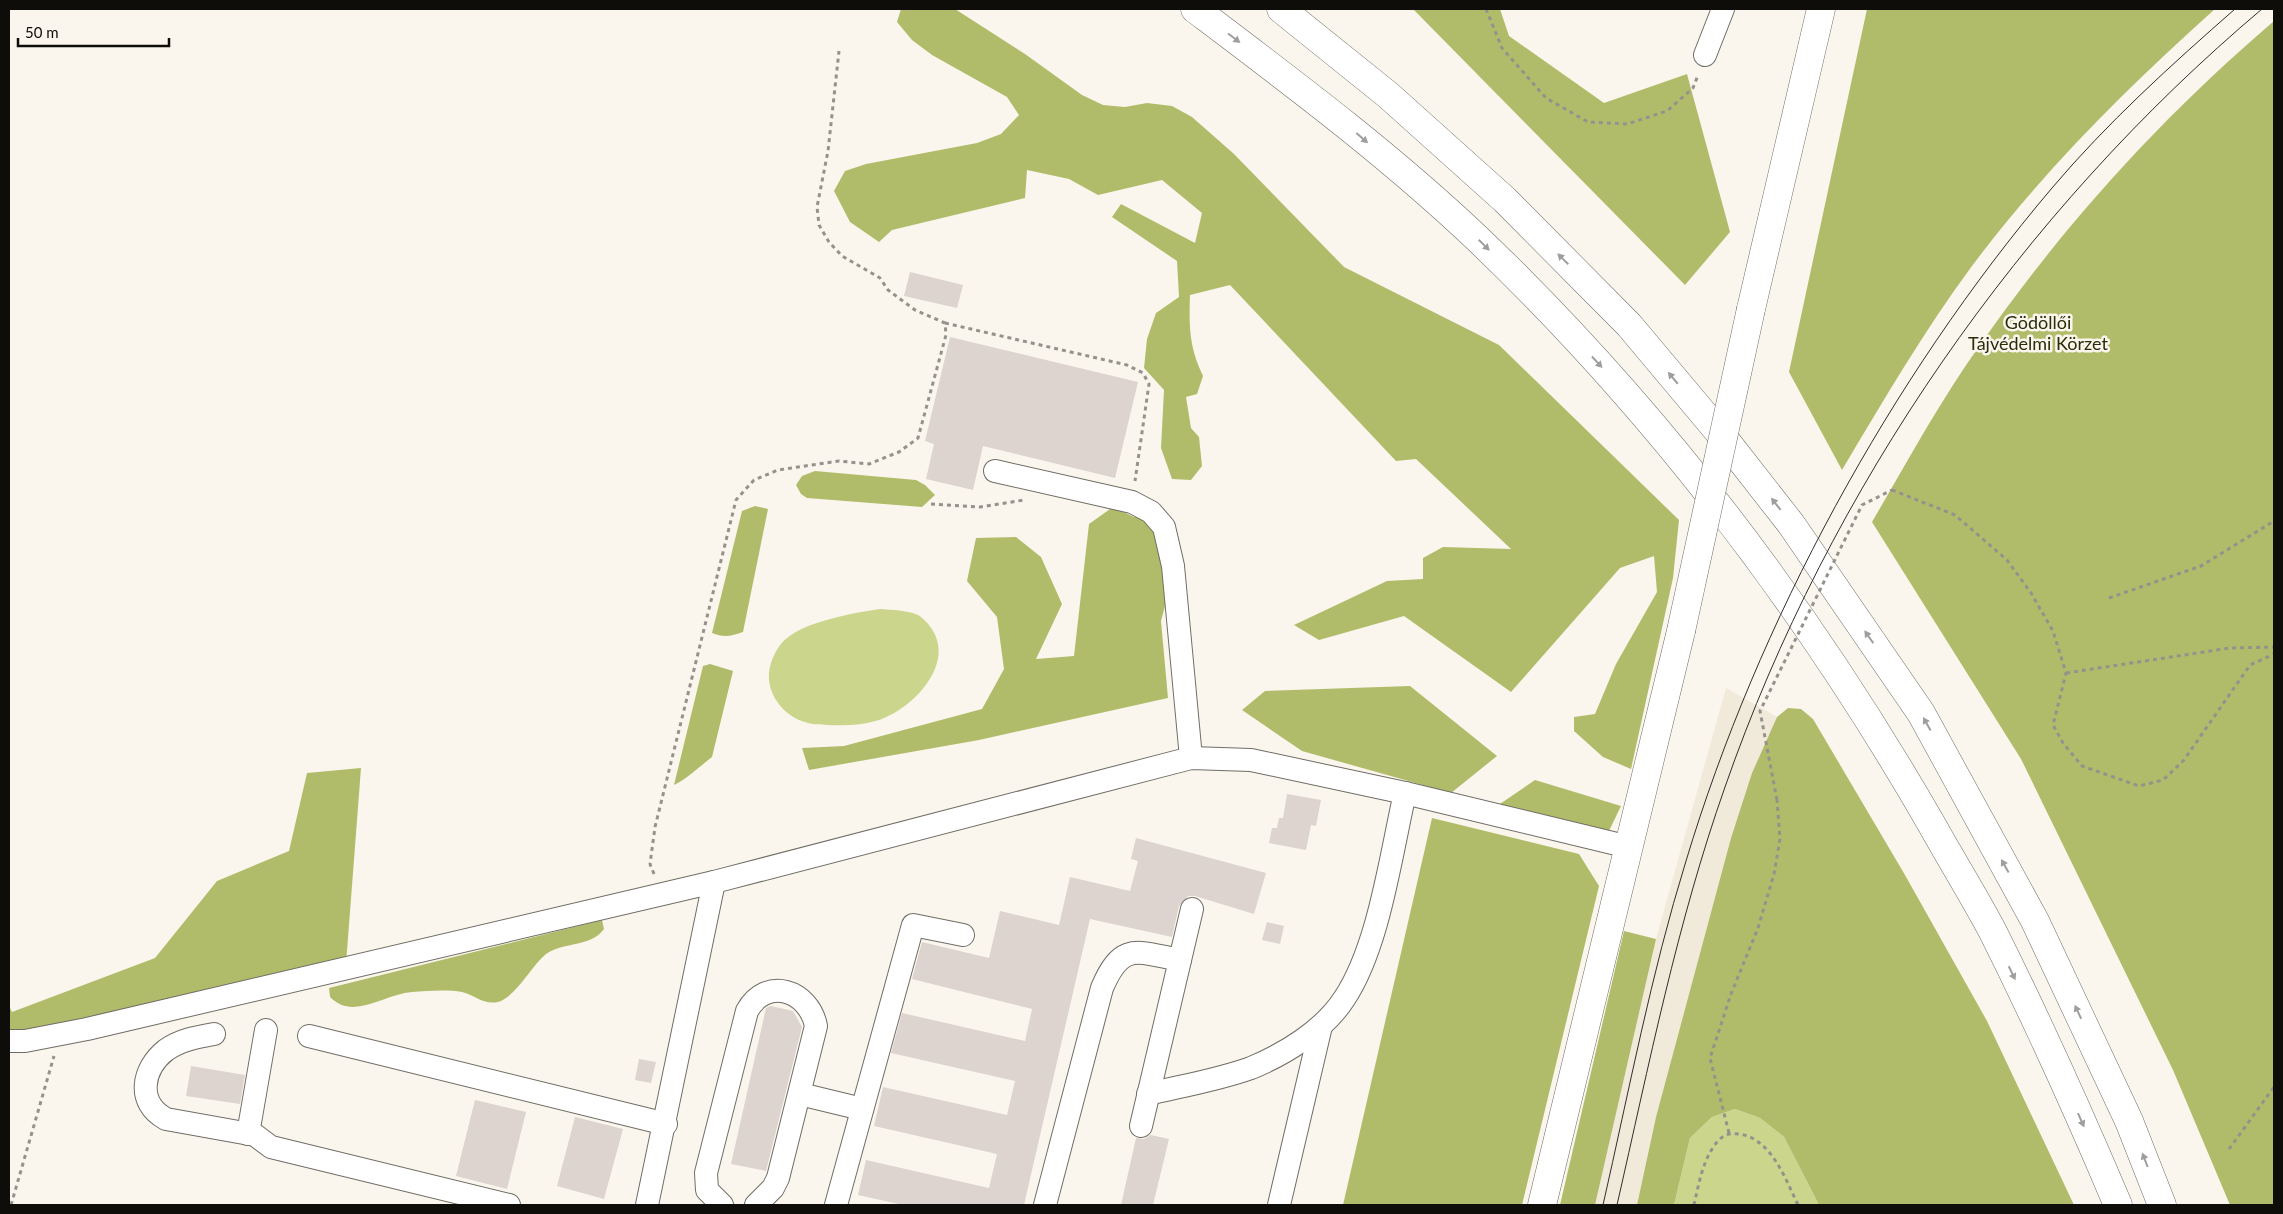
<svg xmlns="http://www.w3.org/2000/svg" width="2283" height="1214" font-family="Lato,sans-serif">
<rect width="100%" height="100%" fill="#faf6ed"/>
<polygon fill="#f1e9da" points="1726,688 1777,717 1752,773 1731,838 1656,1117 1637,1205 1595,1205 1656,939"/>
<g fill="#cbd68c">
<path d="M880,609C892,610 906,610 918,615C923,618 930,625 933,631C954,666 912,709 879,720C863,725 844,726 827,725C821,724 814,725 808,723C782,717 762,689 771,663C774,654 779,644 787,638C808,621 853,613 880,609Z"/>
<polygon points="1735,1109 1760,1118 1784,1137 1819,1205 1674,1205 1690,1138 1712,1117"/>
</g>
<g fill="#b1bc6a">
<path d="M901,9H955L1025,54L1082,95L1103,105L1125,107L1147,103L1172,106L1192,117L1234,154L1344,267L1499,345L1679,520L1673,578L1631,769L1603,757L1574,731V717L1595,714L1616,664L1657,592L1654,556L1620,568L1511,692L1404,616L1319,640L1294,625L1387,581L1423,579V558L1443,547L1511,549L1416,459L1396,461L1230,285L1190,295C1189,327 1189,347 1203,376L1197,394L1186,397L1191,428L1199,437L1202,466L1191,480L1172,479L1161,448L1164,390L1144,368L1147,339L1156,313L1179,297L1177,261L1112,217L1121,204L1195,243L1202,213L1162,180L1098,195L1069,179L1027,170L1025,198L892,230L879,242L850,222L834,191L845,171L866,164L977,143L1001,134L1019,115L1007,97L932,55L912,40L897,22Z"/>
<polygon points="1413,9 1500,9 1509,36 1604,103 1687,74 1730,232 1685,285"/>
<path d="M1867,9H2215C2127,88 2043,171 1972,266C1924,331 1883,401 1842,470L1789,372Z"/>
<path d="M2274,21V1205H2230L2173,1070L2021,759L1872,522C1907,462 1940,401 1980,345C2066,222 2161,118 2274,21Z"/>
<polygon points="815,471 916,480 925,485 935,495 922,507 807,498 801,494 796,485 802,476"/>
<path d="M755,506L768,509L743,632C732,636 724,638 712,633L742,511Z"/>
<polygon points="1113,507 1134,517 1144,511 1164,541 1170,587 1161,621 1168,698 979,740 809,770 802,748 844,746 982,709 1004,669 997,617 967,581 976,538 1016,537 1041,557 1062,604 1036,659 1074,656 1089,524"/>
<path d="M710,664L733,671L712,757C699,767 688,778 674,785L703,666Z"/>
<polygon points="1410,686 1497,756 1451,793 1302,751 1242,710 1265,691"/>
<polygon points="1788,708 1801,709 1813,719 1905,875 1987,1021 2074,1205 1819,1205 1784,1137 1760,1118 1735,1109 1712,1117 1690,1138 1674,1205 1637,1205 1656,1117 1731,838 1752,773 1777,717"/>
<polygon points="361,768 346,964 9,1036 9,1006 12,1012 155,958 217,881 289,851 307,773"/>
<polygon points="1535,780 1621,806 1608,833 1497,806"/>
<polygon points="1432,818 1579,854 1599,886 1522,1205 1343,1205"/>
<path d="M602,920L604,929C590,948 565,941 546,954C531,966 516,997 498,1002C483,1005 475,995 462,992C447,989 427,991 412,992C384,994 353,1021 330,997L329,988Z"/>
<polygon points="1624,931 1656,939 1595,1205 1560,1205"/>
</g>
<g fill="#ddd3cf">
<polygon points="910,272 963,285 957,308 904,296"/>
<polygon points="950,337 1138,382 1115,478 983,446 973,490 926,479 934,444 925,441"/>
<polygon points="1287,794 1321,800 1316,826 1311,825 1306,850 1269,843 1272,828 1277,828 1279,818 1283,818"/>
<polygon points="1136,838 1266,873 1254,914 1195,896 1188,896 1179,906 1172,937 1090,919 1024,1205 903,1205 858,1195 866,1160 989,1188 997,1154 874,1126 883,1087 1007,1115 1015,1081 891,1053 902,1013 1025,1041 1032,1009 912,979 922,942 989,958 1000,911 1059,925 1070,877 1130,891 1138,861 1131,859"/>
<polygon points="1267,922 1284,926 1280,944 1262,940"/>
<polygon points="771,1006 793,1011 802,1027 766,1171 731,1164 766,1008"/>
<polygon points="639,1059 656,1062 651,1083 635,1080"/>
<polygon points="191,1066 245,1075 240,1104 186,1096"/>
<polygon points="475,1100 526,1112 507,1189 456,1176"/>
<polygon points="575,1117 623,1129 604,1199 557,1186"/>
<polygon points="1151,1135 1169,1139 1153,1205 1121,1205 1136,1138 1144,1139"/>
</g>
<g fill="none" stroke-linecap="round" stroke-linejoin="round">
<defs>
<g id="minor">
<polyline points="1705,55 1723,9"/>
<polyline points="995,471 1132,502 1151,512 1164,527 1173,566 1191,758"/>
<path d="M214,1034C197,1037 180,1040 166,1050C142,1069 136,1103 166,1119L255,1135L271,1147L509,1205"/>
<polyline points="309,1036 666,1124"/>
<polyline points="9,1041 25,1041 87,1029 714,882 1191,758 1251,760 1405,793 1629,847"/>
<polyline points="800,1094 862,1109"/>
<path d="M1148,1094C1182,1086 1218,1080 1251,1068C1285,1054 1324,1030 1344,999C1379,947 1391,854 1405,793"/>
<polyline points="1141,1126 1192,909"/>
<polyline points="248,1134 266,1030"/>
<polyline points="647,1205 714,882"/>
<path d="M722,1205L707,1190L706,1173L747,1011C766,976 809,990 816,1026L778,1178L773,1188L756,1205"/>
<polyline points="836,1205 913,925 963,935"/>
<path d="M1045,1205L1102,988C1122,941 1137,952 1180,960"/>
<polyline points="1279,1205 1321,1026"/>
</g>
<g id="major">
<polyline points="1751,309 1821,9"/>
<polyline points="1542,1205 1681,631"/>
</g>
<g id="highway">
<path d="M1195,9C1293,83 1392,157 1481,242C1659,413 1809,611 1932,825C1952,861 1974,896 1993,932C2038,1022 2079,1113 2118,1205"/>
<polyline points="1281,9 1388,95 1505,200 1629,325 1723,437 1791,524 1921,713 2035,921 2129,1121 2162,1205"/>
</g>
</defs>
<use href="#minor" stroke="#716d66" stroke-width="24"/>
<use href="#major" stroke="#716d66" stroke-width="29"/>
<use href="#highway" stroke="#716d66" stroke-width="29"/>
<g stroke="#95928c" stroke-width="3" stroke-dasharray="4 4" stroke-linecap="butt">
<polyline points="1486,9 1502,48 1546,98 1588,122 1627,124 1667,111 1693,88 1698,75"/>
<polyline points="945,323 1127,365 1143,373 1149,384 1135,481"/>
<polyline points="1892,490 1955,515 2007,560 2031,593 2053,631 2066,673 2053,725 2063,743 2082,766 2139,786 2163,780 2184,760 2250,665 2274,654"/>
<polyline points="931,504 980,507 1024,500"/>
<polyline points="2109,598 2201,566 2274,521"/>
<polyline points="2066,673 2230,648 2274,647"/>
<polyline points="654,874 650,864 655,827 736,500 754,480 778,470 839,461 869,464 899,452 918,438 946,335 945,323 915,310 888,290 880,278 842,256 829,242 819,225 817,207 828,151 839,51"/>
<polyline points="1729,1133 1710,1058 1731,994 1758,928 1774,874 1780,839 1777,800"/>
<polyline points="2229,1149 2274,1087"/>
<polyline points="11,1205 54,1056"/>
<path d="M1694,1205C1699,1183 1703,1158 1718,1141C1724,1134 1731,1133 1739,1134C1771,1138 1786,1180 1798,1205"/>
</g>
<use href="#minor" stroke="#fff" stroke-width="22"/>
<use href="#major" stroke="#fff" stroke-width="28"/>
<use href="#highway" stroke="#fff" stroke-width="28"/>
<g stroke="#302f2b" stroke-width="1">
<path d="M1603,1205C1629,1091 1651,974 1686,861C1758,622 1890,379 2052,188C2107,123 2171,65 2235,9"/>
<path d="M1617,1205C1649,1065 1677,923 1725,787C1829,488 2021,212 2262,9"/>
</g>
<defs>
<polyline id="major-bridge" points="1681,631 1751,309"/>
</defs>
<use href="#major-bridge" stroke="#716d66" stroke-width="29" stroke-linecap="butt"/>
<polyline stroke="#95928c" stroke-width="3" stroke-dasharray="4 4" stroke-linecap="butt" points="1777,800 1760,711 1862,505 1892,490"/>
<use href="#major-bridge" stroke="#fff" stroke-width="28"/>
</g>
<defs><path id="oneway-solid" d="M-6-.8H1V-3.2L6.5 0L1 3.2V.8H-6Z" transform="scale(1.25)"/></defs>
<g fill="#9f9e9d">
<use href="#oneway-solid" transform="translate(1234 38) rotate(37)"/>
<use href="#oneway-solid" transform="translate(1362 138) rotate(41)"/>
<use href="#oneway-solid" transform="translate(1484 245) rotate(45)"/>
<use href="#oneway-solid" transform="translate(1563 259) rotate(-135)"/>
<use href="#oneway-solid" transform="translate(1597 362) rotate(47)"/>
<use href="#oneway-solid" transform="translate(1673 378) rotate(-130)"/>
<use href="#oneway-solid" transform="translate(1776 504) rotate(-128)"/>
<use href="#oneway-solid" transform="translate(1869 637) rotate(-125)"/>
<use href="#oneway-solid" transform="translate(1927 724) rotate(-119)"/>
<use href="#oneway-solid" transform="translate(2005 866) rotate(-119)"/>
<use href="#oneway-solid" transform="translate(2012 973) rotate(64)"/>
<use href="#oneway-solid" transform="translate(2078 1012) rotate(-115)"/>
<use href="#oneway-solid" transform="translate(2081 1120) rotate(66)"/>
<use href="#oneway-solid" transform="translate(2145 1160) rotate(-111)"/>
</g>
<g text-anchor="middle" stroke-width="5" stroke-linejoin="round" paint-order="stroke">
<g font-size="18" fill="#292d09" stroke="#faf6ed">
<text x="2038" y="329">Gödöllői<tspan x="2038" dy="21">Tájvédelmi Körzet</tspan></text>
</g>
</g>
<rect width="2283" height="1214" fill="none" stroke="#0e0d0a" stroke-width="20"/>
<path d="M18 38v8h151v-8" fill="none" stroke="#0e0d0a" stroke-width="2.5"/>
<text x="25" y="38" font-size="15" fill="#0e0d0a" stroke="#faf6ed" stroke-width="4" paint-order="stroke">50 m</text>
</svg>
